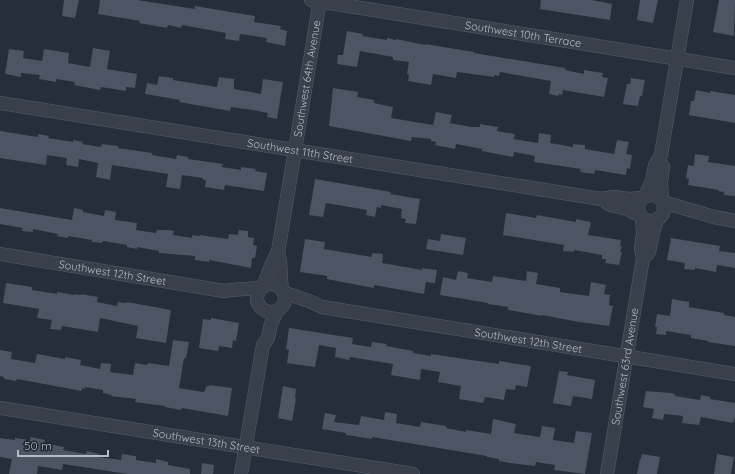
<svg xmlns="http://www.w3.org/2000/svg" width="735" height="474" font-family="Quicksand,sans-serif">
<rect width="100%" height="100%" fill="#252e3a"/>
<g fill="#4b5563">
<polygon points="64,0 79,0 75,18 62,16"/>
<polygon points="100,0 137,0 195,9 195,6 255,16 254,22 281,26 280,29 287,31 285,46 266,42 267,38 240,34 239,41 225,39 226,33 182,25 181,28 168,25 167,28 139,23 140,21 98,14"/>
<polygon points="541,0 592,0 612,4 610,20 540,9"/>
<polygon points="640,0 658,0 653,23 637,20"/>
<polygon points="719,0 735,0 734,36 713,32"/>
<polygon points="347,31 363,34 362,36 387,40 387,38 396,40 396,39 425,45 425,44 474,52 474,53 565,68 565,70 584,74 584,70 603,73 602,77 608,78 604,97 563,90 562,95 559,94 558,96 549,94 551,81 500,72 499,76 494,75 494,77 457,72 456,78 433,74 431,85 408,81 409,75 407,74 409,62 393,60 393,57 360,51 357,67 337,64 338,55 343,55"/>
<polygon points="93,48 110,51 107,69 137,74 135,88 126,87 126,91 101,87 100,90 74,85 75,82 56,79 56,82 39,79 40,75 21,73 21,77 5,74 9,49 24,51 23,58 42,61 44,49 69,53 68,63 90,67"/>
<polygon points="159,76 173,78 173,80 217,87 219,77 234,79 234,89 261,94 263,79 283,82 277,119 267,117 268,113 253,110 231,107 230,111 179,102 180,100 145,94 147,83 157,85"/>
<polygon points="631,78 645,80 642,96 640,96 638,106 623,104 627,84 630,84"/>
<polygon points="333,88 358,92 357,97 374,100 374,103 393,107 391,118 433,125 436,112 452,115 450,123 471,127 480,127 480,124 498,127 497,131 515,134 514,139 538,143 539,133 551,135 550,143 573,147 573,144 585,145 585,149 614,154 617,140 629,142 626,154 632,155 630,169 627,168 626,175 595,170 594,174 580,172 581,169 534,162 535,156 514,152 513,157 482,151 482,149 456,144 455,149 435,145 436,142 431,141 431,139 412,137 411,141 329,126"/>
<polygon points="696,90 710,93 710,91 735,95 735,123 689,115 691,101 694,101"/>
<polygon points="0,131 38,137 38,134 49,136 48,138 73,142 73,140 83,142 82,144 101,147 102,144 118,146 118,148 152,153 152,155 176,159 177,155 188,157 188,159 223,164 222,167 241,170 241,167 256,169 255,171 267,173 264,191 225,185 224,190 205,187 206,180 203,180 203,178 182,175 180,189 166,187 168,174 112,165 110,180 96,177 98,163 79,159 78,167 66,165 67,158 47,155 46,165 0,158"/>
<polygon points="695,154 709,156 708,162 735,166 735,196 724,195 724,192 718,191 719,190 688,185 689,179 686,178 688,165 694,166"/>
<polygon points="315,179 391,192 390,194 420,199 416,224 405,223 406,219 401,218 402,209 381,205 381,208 377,207 375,217 366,215 367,210 326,203 323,217 309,215"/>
<polygon points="0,208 72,220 74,208 83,210 83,212 104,216 105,210 116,212 115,220 137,223 136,230 156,233 157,230 169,230 174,231 173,235 192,238 192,235 200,236 200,235 228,239 229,234 238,235 239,230 248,231 248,237 254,238 253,245 257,246 255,258 252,258 251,268 209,260 209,262 195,260 195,256 159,253 159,251 137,247 137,249 127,247 127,245 103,241 102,243 92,242 92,240 68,236 68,238 57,236 58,234 33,229 33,232 22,231 23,228 0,224"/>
<polygon points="506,213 536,218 537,215 576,222 576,219 591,222 588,235 621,240 620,246 622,246 620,252 622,252 619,265 605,263 606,259 602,259 602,255 574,250 574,252 563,251 564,245 503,235"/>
<polygon points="441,234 466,238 463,255 426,249 428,239 440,241"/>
<polygon points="671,238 720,246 719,251 735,253 735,268 717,265 716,272 695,268 695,270 684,269 685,263 667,260"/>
<polygon points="305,239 325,242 324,249 372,257 372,253 383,254 382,263 422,270 422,268 437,270 435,283 426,282 424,294 374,285 374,288 342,282 327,279 327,276 300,272"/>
<polygon points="458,271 468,273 467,278 492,282 493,276 526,281 527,271 538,273 536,284 560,288 560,292 589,296 591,282 606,285 604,294 610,295 609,305 613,306 609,326 579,322 542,315 542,316 520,312 508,310 508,307 488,304 488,303 440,295 443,277 456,280"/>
<polygon points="6,283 32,287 32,290 57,294 57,292 75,295 75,294 81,295 81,294 98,297 97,302 117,306 118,302 127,303 127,302 171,310 166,343 136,338 138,326 100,318 98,332 62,326 61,330 50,329 52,320 37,318 39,309 3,303"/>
<polygon points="672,299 689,302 689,307 724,313 724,315 735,317 735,346 708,342 708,341 691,338 691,335 666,331 666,335 656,334 657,327 655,327 657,314 670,316"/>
<polygon points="211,318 239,323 236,341 233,340 232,348 219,346 218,351 199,348 203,319 211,320"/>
<polygon points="289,328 353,338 352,344 371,347 372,342 387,344 386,346 413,351 413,353 431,356 431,354 499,364 499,361 531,366 527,387 516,385 515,390 506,389 504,400 485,397 483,403 459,399 461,386 438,382 440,372 421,369 420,380 391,375 393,364 350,357 349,360 335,357 336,348 319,345 315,367 287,363 289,350 286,349"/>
<polygon points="173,340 189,342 186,358 184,358 179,388 203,392 205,391 206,386 208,387 209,385 232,388 228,416 182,408 181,410 165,407 165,406 135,402 136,399 111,396 112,395 103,393 103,390 85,387 85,389 82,388 82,391 17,379 16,381 4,379 4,377 0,376 0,350 12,352 11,359 35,363 37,354 65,359 65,357 81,360 80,365 100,369 101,363 111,364 110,372 133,375 135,363 147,365 148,363 169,366"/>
<polygon points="559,371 568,372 567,375 595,380 592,399 573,396 571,406 553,403"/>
<polygon points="283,386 296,389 295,399 296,399 292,421 278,418"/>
<polygon points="646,391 671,393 675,394 675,396 700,400 701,395 710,397 710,399 735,403 735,417 733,423 701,417 699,425 682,423 683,416 664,414 663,420 652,418 654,409 643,407"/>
<polygon points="385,412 397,414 396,423 420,427 421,422 446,426 446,428 466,432 466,430 491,434 493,419 516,424 514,433 540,437 542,426 555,428 553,440 574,443 576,431 592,433 585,474 554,470 555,465 536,462 535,466 510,463 499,461 499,459 487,457 487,456 372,437 372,439 346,435 346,433 322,429 325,413 336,415 334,422 359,425 361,416 384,420"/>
<polygon points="31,437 45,440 44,443 64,447 63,450 86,454 87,451 99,454 98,457 121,460 122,454 136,456 136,460 156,463 156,459 168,462 168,465 190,469 190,474 127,474 63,464 62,470 38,466 37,474 9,474 12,459 0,457 0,438 15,440 15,438 30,440"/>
<polygon points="642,454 660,457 657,474 637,474 640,459 641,459"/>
<polygon points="717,454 734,457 731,474 714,474"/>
<polygon points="202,463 214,465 213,474 201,474"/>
</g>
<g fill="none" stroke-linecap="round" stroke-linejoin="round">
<defs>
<g id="minor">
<path id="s1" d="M311,0L735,68"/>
<path id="s2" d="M0,103L601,199L614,197L629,199L643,198"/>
<circle cx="651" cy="208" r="13"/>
<polyline points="645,196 652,181 655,165 661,155 687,0"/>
<polyline points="662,200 661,183 663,166"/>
<polyline points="663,202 714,217 735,221"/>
<polyline points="607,203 611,205 627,209 639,215"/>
<path d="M278,252C282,264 280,277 282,290"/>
<path id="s3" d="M0,254L224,291C236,289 248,289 261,288"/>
<polyline points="647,254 649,252 653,233 657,220"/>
<circle cx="271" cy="298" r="14"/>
<path id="s4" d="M263,287C268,275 271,263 278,252L320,0"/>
<path id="s5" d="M283,292C296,297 310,300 322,307L735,374"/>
<path id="s6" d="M0,408L413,474"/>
<polyline points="241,474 263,345 268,338 271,324 277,311"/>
<path id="s7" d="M607,474L643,258L641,249L643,234L642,218"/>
</g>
</defs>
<use href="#minor" stroke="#575e68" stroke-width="14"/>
<use href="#minor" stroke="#39404b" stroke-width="13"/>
</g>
<g text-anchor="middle" stroke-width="3" stroke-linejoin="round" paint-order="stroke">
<g font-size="11" fill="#b4bbc6" stroke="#1e252f">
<text dy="4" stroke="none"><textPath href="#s1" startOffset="215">Southwest 10th Terrace</textPath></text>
<text dy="4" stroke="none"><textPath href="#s4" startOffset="214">Southwest 64th Avenue</textPath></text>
<text dy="4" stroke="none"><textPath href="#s2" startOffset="304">Southwest 11th Street</textPath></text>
<text dy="4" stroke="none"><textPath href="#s3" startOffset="114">Southwest 12th Street</textPath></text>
<text dy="4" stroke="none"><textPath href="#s5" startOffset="251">Southwest 12th Street</textPath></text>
<text dy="4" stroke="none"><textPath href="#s7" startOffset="109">Southwest 63rd Avenue</textPath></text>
<text dy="4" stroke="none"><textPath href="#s6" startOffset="209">Southwest 13th Street</textPath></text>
</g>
</g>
<path d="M18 450v6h90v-6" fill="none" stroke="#b4bbc6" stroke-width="2"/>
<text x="24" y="450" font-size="12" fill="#b4bbc6" stroke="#1e252f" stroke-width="3" paint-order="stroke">50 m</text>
</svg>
